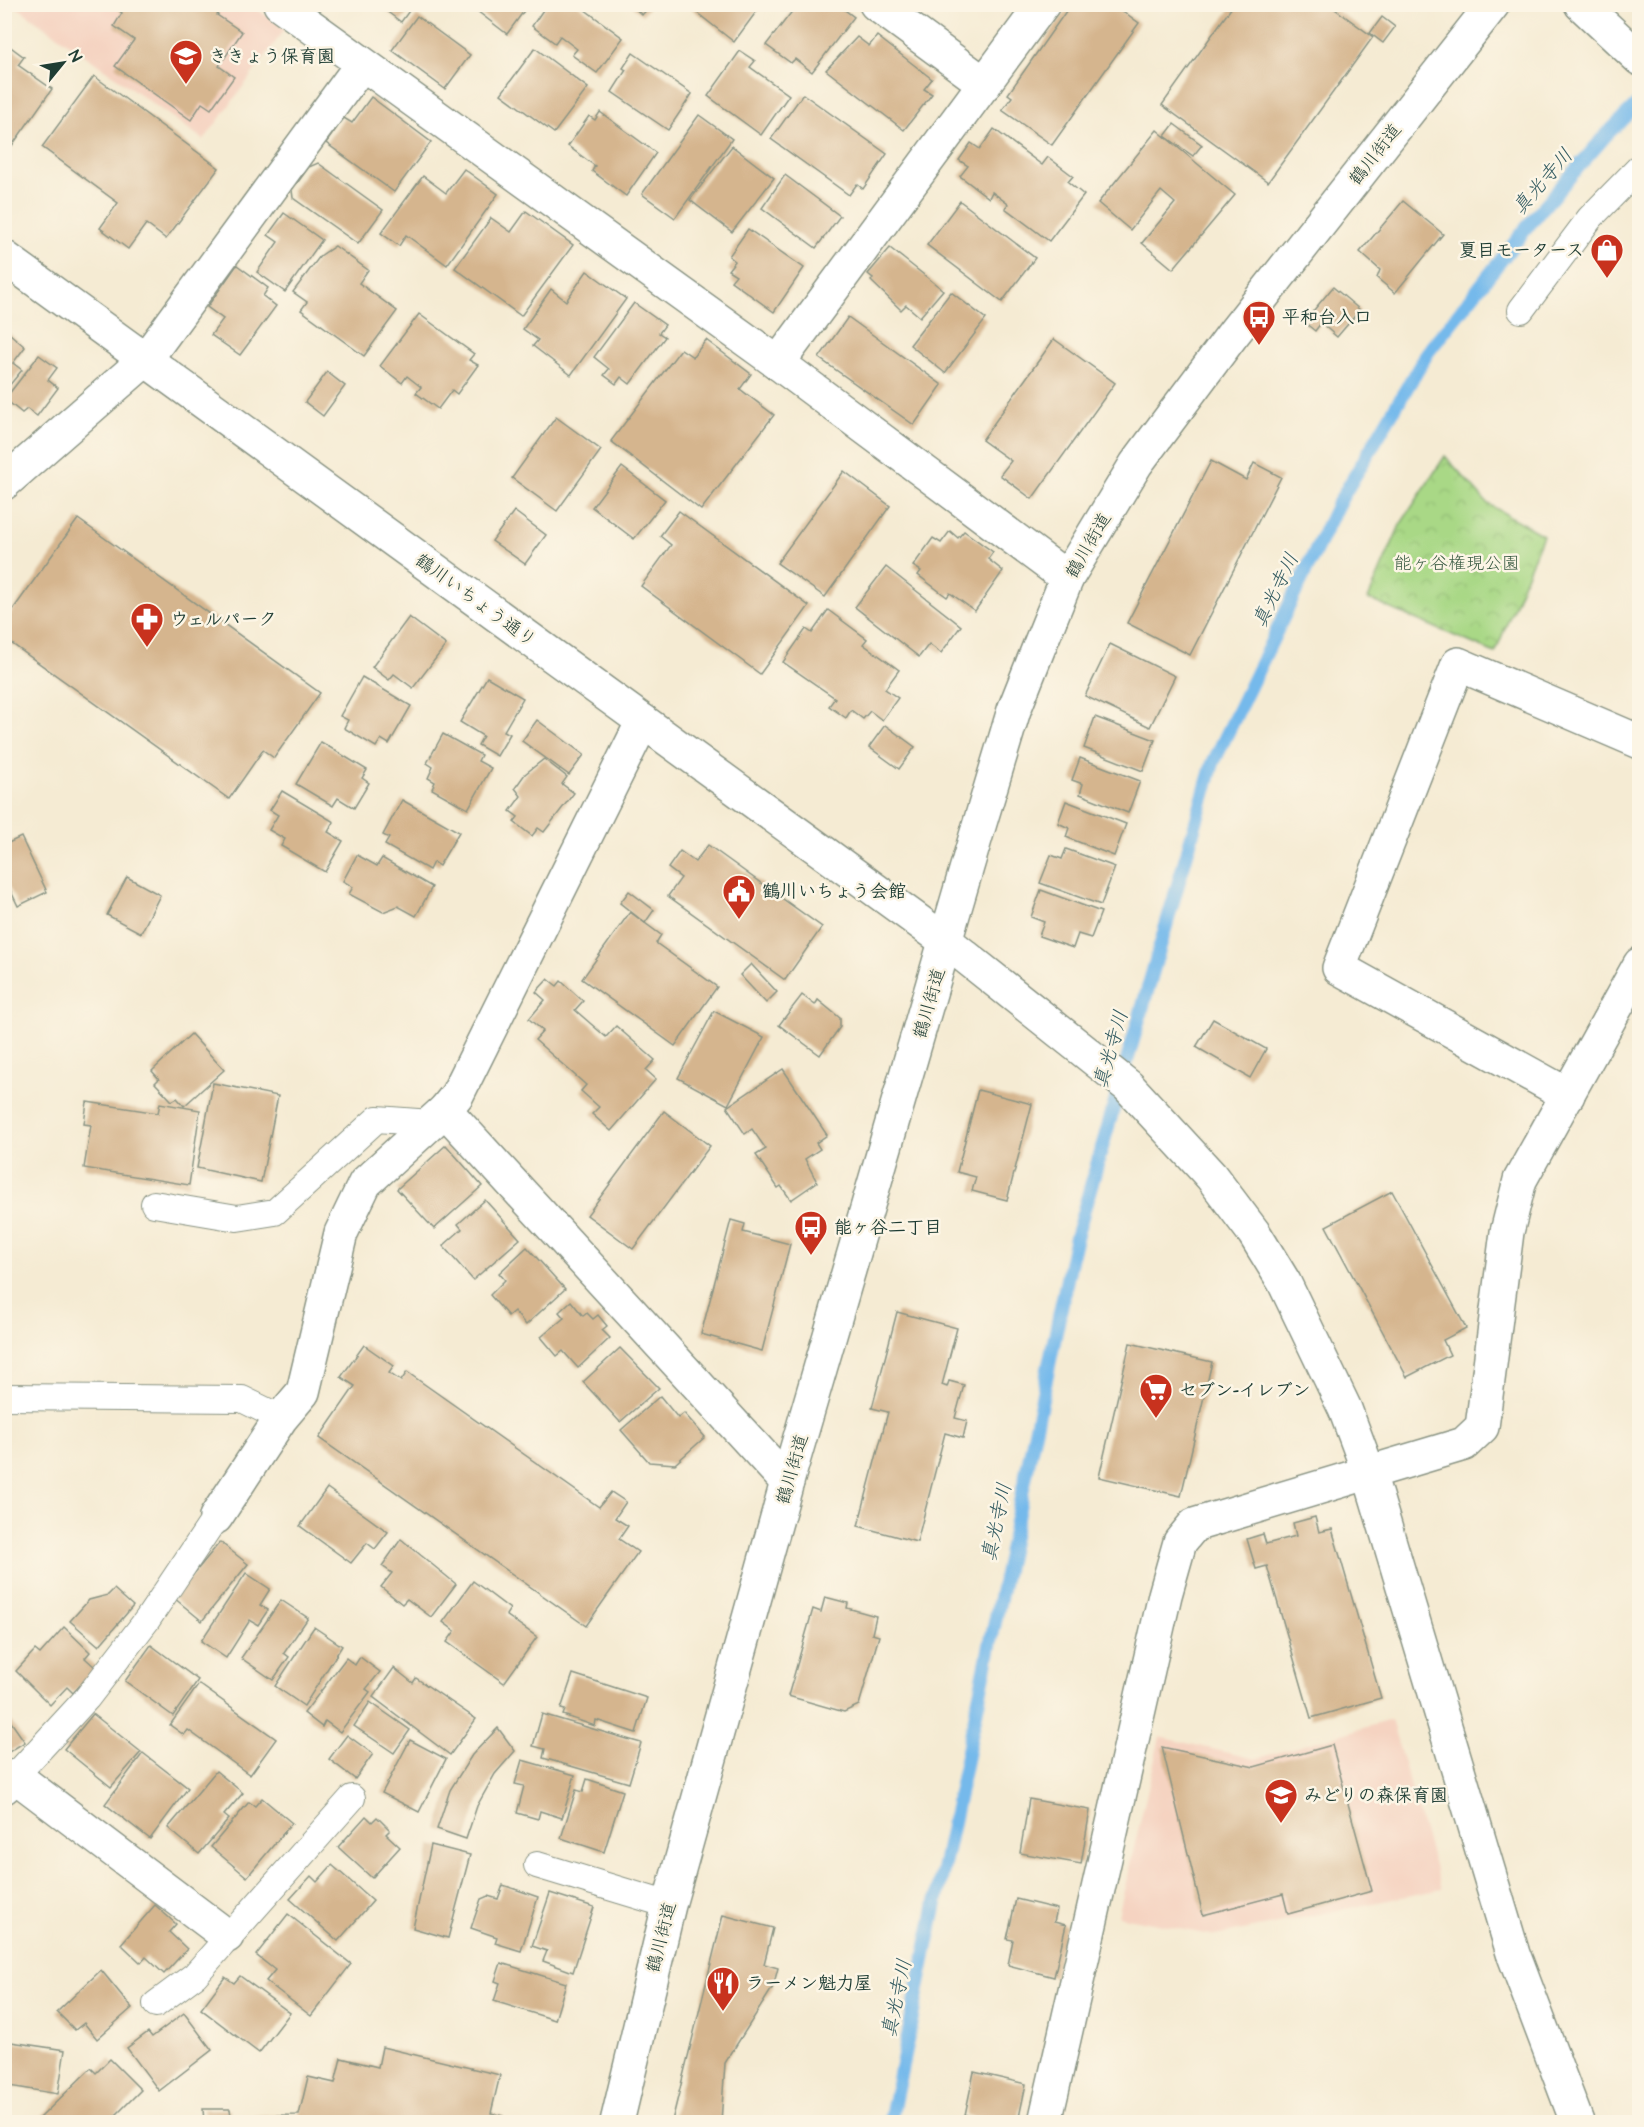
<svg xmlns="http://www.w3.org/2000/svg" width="1644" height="2127" font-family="'Architects Daughter','Klee One',sans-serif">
<defs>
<pattern id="park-crowns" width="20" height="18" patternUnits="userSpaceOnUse" patternTransform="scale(1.5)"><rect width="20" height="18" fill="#a9d886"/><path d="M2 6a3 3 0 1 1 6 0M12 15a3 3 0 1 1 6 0" fill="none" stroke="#91ba74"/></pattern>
</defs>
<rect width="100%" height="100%" fill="#fcf5e5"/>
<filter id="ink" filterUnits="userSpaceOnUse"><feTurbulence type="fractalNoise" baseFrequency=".0167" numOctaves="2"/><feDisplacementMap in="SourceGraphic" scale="12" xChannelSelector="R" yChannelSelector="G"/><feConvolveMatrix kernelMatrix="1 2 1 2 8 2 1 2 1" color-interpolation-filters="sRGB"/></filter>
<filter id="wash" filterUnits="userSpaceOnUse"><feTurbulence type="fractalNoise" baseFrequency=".008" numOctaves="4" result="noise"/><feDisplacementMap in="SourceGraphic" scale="24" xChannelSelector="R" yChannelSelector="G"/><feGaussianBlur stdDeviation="1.35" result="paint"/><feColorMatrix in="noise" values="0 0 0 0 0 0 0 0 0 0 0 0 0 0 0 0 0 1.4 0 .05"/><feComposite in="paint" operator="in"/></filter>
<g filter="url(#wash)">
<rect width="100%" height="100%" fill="#f5ebd3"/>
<g fill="#f5d3c1">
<polygon points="14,5 251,5 285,29 204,140"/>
<polygon points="1391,1720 1441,1889 1215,1936 1118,1916 1160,1737 1255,1759"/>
</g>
<polygon fill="url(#park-crowns)" stroke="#648a5d" stroke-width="1.5" points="1445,456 1488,504 1543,535 1495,653 1368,599 1400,525"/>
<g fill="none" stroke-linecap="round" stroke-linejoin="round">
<polyline stroke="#75b9eb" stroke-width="14" points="890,2122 1075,1241 1213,763 1337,506 1428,352 1540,211 1607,134 1640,102"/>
</g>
<g id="blocks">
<g fill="#d5b58e">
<polygon points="111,4 224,4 217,15 242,32 219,66 234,77 211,109 202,103 191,120 115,66 134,40 114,26 122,13"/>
<polygon points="377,4 414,4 401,22"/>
<polygon points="468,4 529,4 507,34"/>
<polygon points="547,4 577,4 623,38 597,73 572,55 577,49 560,36 555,43 532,26"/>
<polygon points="630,4 652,4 642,15"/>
<polygon points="686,4 762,4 734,42"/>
<polygon points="1071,4 1113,4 1139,23 1052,145 1002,110 1012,97 1008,94"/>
<polygon points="1234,4 1328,4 1373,37 1268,182 1162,105"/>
<polygon points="797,5 838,5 854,17 812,72 795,59 791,63 766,45"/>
<polygon points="417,16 470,55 445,89 392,50"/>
<polygon points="1382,17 1395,27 1383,43 1370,33"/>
<polygon points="877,36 932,79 924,89 932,94 904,130 826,70 857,37 869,46"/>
<polygon points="4,42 24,57 18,65 52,89 4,157"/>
<polygon points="535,48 588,88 554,133 501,94"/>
<polygon points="740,51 755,61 750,67 789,95 761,135 708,96"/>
<polygon points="633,53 692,94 668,130 612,92 626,70 623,68"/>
<polygon points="94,76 219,168 166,239 146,224 128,249 100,228 118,203 42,147"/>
<polygon points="803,94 887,154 863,189 857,184 849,195 771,139"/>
<polygon points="371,97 431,142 394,192 326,143 344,118 352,123"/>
<polygon points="600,112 656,153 626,196 592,171 595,166 568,146 589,116 595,120"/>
<polygon points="699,115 732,139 675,218 642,194"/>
<polygon points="1174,124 1202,145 1193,156 1165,136"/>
<polygon points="994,129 1042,165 1048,157 1073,176 1068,182 1084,195 1049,241 1005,208 1008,204 992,192 989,198 960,176 968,166 959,160 971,143 980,149"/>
<polygon points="1157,130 1235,195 1173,269 1142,243 1175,203 1161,191 1130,230 1098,203"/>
<polygon points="732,146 774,178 732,232 690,200"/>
<polygon points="318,163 383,210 358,244 293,198 292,190 309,167"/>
<polygon points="464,169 498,194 447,265 406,235 399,246 381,233 423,176 446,193"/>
<polygon points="785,175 840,216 816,248 762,208"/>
<polygon points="960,201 1035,258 1002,302 927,245"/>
<polygon points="1403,201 1443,234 1395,293 1377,278 1380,270 1360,252"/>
<polygon points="526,211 573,245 521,316 455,268 491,218 511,232"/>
<polygon points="284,213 322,240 285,292 257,272 278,242 268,235"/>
<polygon points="748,229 804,268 774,312 731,281 736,275 728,270 735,261 729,256"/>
<polygon points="335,246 368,270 359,283 397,311 364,356 301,310 307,302 293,292 320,256"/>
<polygon points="890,248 943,290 920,317 906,305 901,310 871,281 873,278 868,274"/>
<polygon points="237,265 268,288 263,296 276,306 240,355 211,335 223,319 207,307"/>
<polygon points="587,271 626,299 571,375 533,346 538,340 523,329 551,289 566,301"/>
<polygon points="1333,287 1360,310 1337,337 1321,323 1315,331 1304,322"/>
<polygon points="951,292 986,319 945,373 910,345"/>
<polygon points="634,303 665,325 659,333 665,337 630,384 621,377 616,384 604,375 609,369 594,357"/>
<polygon points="419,314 474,354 469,360 478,365 457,394 452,390 438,409 416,393 421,387 407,376 402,383 380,366"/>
<polygon points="848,317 942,385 914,425 819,358"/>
<polygon points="9,333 25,347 13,363 22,370 4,392 4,339"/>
<polygon points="1054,339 1115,383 1032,499 1000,475 1011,461 982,440"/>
<polygon points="706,340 751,374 740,389 774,415 701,510 611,441 681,349 693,357"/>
<polygon points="39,355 57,368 48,380 58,388 37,416 27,409 22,413 5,399"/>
<polygon points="327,372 345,386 323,416 305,402"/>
<polygon points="556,417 601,450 557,511 512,478"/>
<polygon points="1211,461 1246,480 1254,463 1281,477 1190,655 1127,623"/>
<polygon points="622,467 665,500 634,539 592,507"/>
<polygon points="844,471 890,506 825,597 777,563"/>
<polygon points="514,511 546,535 525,564 492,541"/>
<polygon points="679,511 809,606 760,674 641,586 671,545 660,536"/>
<polygon points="78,519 320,693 274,758 263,750 229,799 4,638 4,622"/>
<polygon points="950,531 958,538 964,531 993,552 988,559 1003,571 975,611 950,593 947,597 918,575 921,571 913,566 933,538 941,543"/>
<polygon points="886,567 961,626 941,653 929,644 919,657 855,607"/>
<polygon points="828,610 867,639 863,644 899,670 885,689 898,698 882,720 870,711 863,719 851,710 846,718 829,706 835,698 783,662 806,629 812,633"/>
<polygon points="409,617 446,645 413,688 394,674 389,680 372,667"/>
<polygon points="1110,644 1175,676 1150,727 1085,696"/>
<polygon points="362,677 411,706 389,744 381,739 376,747 344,728 348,720 340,716"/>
<polygon points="487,677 523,698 504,731 510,734 497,756 478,745 483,736 460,722"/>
<polygon points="1095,717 1155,740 1143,771 1084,748"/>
<polygon points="537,720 584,755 569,775 522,741"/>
<polygon points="885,725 915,747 899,769 869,747"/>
<polygon points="443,734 481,755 478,761 491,768 468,809 432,789 435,782 428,778 433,767 427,763"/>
<polygon points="321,742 367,770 362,778 369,783 354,808 338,798 333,806 296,784"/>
<polygon points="1080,758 1140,781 1128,813 1080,794 1083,784 1072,780"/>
<polygon points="544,759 567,777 562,784 574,793 544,832 538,828 532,836 514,822 518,817 510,811 521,796 515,788 525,774"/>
<polygon points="282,791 334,822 328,832 343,841 325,872 281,846 285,839 269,830 278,815 270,810"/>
<polygon points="402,800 459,832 439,866 433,862 429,870 385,845 389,838 383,835"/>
<polygon points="1066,801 1126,824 1114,856 1066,837 1069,828 1058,823"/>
<polygon points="21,837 47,892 18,906 4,877 4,845"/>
<polygon points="708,845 822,927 785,980 668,896 681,878 668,868 680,851 695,862"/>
<polygon points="1066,849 1115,867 1101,905 1040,883 1051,855 1062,859"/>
<polygon points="357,855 377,866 382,858 432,887 416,916 398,906 383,912 349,894 353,887 343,881"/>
<polygon points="127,877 160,895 141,933 107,915"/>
<polygon points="1041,890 1101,912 1091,938 1078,934 1073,948 1039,936 1044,922 1031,917"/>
<polygon points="629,891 654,910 645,923 620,903"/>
<polygon points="630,912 661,935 656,943 717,987 675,1046 582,979"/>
<polygon points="751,964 777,992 766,1003 740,975"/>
<polygon points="548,979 557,986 561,981 583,1001 575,1010 606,1037 616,1026 655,1060 646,1070 656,1079 611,1131 592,1114 599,1107 581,1091 586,1085 535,1040 543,1031 529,1019 545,1000 536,992"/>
<polygon points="802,995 815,1005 818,1000 840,1018 840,1027 820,1055 779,1025"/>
<polygon points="714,1011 764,1037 728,1105 678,1078"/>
<polygon points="1213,1019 1266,1049 1250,1078 1196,1047"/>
<polygon points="191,1034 224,1070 184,1106 177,1098 172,1101 155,1083 159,1079 152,1071"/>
<polygon points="783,1069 827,1135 816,1143 820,1149 805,1159 817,1182 791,1200 781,1186 778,1188 756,1155 766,1149 752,1129 745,1134 727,1107"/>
<polygon points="213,1083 278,1096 261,1182 197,1168"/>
<polygon points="978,1090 1032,1104 1007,1200 972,1191 976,1177 957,1172"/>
<polygon points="87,1102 158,1113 160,1103 200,1110 189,1185 84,1168 91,1125 84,1124"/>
<polygon points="664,1111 710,1146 633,1249 587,1215"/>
<polygon points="446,1145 482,1186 434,1229 397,1189"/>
<polygon points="1392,1191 1466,1328 1443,1340 1450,1355 1407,1377 1326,1226"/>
<polygon points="485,1200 520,1239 473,1280 443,1246 462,1229 458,1224"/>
<polygon points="731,1220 745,1224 743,1232 790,1244 762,1351 701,1334"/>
<polygon points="527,1247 565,1289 526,1325 514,1311 508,1316 490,1295 505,1280 499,1273"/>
<polygon points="571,1301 583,1316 587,1313 593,1319 598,1315 607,1326 602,1330 610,1338 578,1368 563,1351 557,1356 541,1337 564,1318 559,1312"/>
<polygon points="897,1312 957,1328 942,1385 947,1387 949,1381 964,1385 955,1418 967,1421 963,1438 945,1433 917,1542 858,1526 888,1412 872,1408"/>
<polygon points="1130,1343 1212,1362 1181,1496 1099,1477"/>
<polygon points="364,1345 394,1366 389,1373 401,1381 407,1372 599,1507 611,1492 626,1502 615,1518 628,1526 619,1539 638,1552 586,1626 319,1438 355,1386 341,1377"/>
<polygon points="620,1348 659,1388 620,1422 583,1382"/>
<polygon points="660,1396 678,1418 684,1413 705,1437 675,1464 649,1462 621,1430"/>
<polygon points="327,1488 388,1532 375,1549 367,1543 351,1563 300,1526"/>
<polygon points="1315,1517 1319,1532 1332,1529 1381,1698 1311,1718 1267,1566 1256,1569 1247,1539 1263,1534 1266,1544 1296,1536 1293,1523"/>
<polygon points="401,1539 456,1584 431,1617 407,1599 402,1604 381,1587 392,1573 382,1566"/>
<polygon points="220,1542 248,1564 202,1621 174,1598"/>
<polygon points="246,1573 270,1589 260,1605 268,1610 258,1625 250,1620 226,1658 201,1641"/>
<polygon points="473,1581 510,1609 506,1615 537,1637 504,1683 447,1642 455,1631 443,1622"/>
<polygon points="114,1589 133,1606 99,1646 70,1621 89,1600 108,1595"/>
<polygon points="825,1597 848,1603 847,1608 876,1616 872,1634 879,1636 859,1705 844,1712 788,1696 813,1609 821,1612"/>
<polygon points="281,1600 308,1618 284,1653 289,1657 273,1680 241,1658"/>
<polygon points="64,1627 90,1652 85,1658 96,1668 73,1693 67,1687 50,1705 16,1671 35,1650 40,1654"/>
<polygon points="314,1627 342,1646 304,1706 275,1686"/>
<polygon points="151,1645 198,1680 173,1716 125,1681"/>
<polygon points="360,1657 380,1672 366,1689 370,1692 340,1732 325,1721 322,1727 304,1713 346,1658 355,1665"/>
<polygon points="394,1668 413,1683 416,1678 476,1719 450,1755 373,1697"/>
<polygon points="573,1674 647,1698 636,1733 596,1720 595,1726 563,1715 565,1710 561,1709"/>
<polygon points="199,1684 276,1739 250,1775 188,1730 184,1735 170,1725"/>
<polygon points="370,1702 410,1730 394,1753 354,1726"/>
<polygon points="4,1712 25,1742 4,1755"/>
<polygon points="93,1714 141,1752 111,1787 64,1749"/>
<polygon points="542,1714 641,1743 629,1783 543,1758 545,1749 533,1746"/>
<polygon points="498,1728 515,1751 495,1774 477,1806 466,1839 437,1829 450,1790 472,1755"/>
<polygon points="347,1735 373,1754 355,1779 329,1759"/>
<polygon points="410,1740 446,1759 419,1812 382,1793"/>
<polygon points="1332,1745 1372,1891 1288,1914 1283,1894 1203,1915 1162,1747 1254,1767"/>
<polygon points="143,1753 188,1788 150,1839 105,1804"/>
<polygon points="522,1760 575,1775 562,1818 540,1811 538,1819 517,1813 524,1786 515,1784"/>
<polygon points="216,1771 243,1793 224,1815 229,1819 199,1854 168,1828"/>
<polygon points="587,1779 623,1791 604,1852 561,1838 576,1790 583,1792"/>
<polygon points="262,1798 292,1823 247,1877 211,1847 249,1802 255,1806"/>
<polygon points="1029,1799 1090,1810 1081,1864 1020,1853"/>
<polygon points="366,1816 372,1822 377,1817 390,1830 386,1834 400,1847 372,1878 338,1847"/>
<polygon points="431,1845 470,1855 448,1938 413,1928"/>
<polygon points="332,1865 373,1901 338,1941 290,1899 311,1876 317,1882"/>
<polygon points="503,1885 538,1897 521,1951 495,1943 497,1937 471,1928 481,1899 488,1896 498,1899"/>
<polygon points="550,1893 594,1907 573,1972 543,1961 547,1951 532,1946"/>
<polygon points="1016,1899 1057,1909 1054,1922 1066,1925 1054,1977 1008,1965 1013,1940 1007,1939"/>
<polygon points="155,1905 176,1924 169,1932 187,1949 164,1974 146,1957 141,1963 121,1944"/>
<polygon points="288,1914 351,1964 311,2016 266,1981 275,1970 256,1955"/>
<polygon points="723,1915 773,1928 764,1964 778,1968 773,1987 725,2063 721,2122 678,2122 672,2121"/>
<polygon points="501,1963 566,1983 555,2020 494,2001 500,1983 495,1981"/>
<polygon points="101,1970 132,2008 97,2039 84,2023 75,2030 57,2012"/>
<polygon points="240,1976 290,2013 259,2053 201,2009 225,1977 234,1983"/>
<polygon points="184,2013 212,2050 159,2091 127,2048 148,2032 152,2037"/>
<polygon points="4,2041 65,2050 58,2094 4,2085"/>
<polygon points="382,2047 500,2075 491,2113 503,2116 501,2122 204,2122 203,2109 230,2109 231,2116 299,2115 308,2077 335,2083 341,2058 378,2067"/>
<polygon points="110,2059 141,2090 109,2122 44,2122 40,2118 91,2068 96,2073"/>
<polygon points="974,2072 1026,2084 1018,2122 1002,2122 965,2115"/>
</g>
</g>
</g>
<g filter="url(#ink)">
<use href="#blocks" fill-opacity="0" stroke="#8a9484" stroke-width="1.5"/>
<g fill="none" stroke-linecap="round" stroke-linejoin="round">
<defs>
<g id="service">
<polyline points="1521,310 1590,218 1640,167"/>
<polyline points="154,1204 237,1218 275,1212 377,1119 431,1123"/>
<polyline points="4,1397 242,1399 281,1418"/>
<polyline points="15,1776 87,1698 147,1620 216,1517"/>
<polyline points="537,1865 669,1905"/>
<polyline points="156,2004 195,1975 352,1798"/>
</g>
<g id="minor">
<polyline points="280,4 778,363 1067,578"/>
<polyline points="876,4 985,84"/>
<polyline points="778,363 1043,4"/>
<polyline points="4,483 145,360 362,64"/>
<polyline points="1568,1095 1339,968 1458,664 1640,742"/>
<polyline points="445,1110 787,1482"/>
<polyline points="216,1517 281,1418 303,1392 341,1233 365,1183 445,1110 457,1095 643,721"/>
<polyline points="4,1787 15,1776 227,1936"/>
<polyline points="1045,2122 1165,1595 1180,1542 1194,1525 1464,1444 1482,1427 1507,1232 1520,1180 1640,964"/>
</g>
<g id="tertiary">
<polyline points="1581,4 1640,59"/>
<polyline points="4,257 947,942 1128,1086 1211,1176 1254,1233 1284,1282 1345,1409 1369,1473 1513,1953 1577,2122"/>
</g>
<polyline id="secondary" points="617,2122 669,1905 787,1482 976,836 1014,710 1039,647 1067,578 1136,464 1233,334 1493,4"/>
</defs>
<use href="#service" stroke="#8a9484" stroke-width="28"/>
<use href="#minor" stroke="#8a9484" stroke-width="36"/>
<use href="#tertiary" stroke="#8a9484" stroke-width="36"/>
<use href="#secondary" stroke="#8a9484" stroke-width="36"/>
<use href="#service" stroke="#fff" stroke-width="26"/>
<use href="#minor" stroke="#fff" stroke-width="33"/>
<use href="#tertiary" stroke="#fff" stroke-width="33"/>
<use href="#secondary" stroke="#fff" stroke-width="33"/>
</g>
</g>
<defs>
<symbol id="school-pin" viewBox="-11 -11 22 30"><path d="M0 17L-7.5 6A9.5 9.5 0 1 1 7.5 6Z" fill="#c8321e" stroke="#fcf5e5"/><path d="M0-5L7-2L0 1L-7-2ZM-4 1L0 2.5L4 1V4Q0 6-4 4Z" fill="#fff"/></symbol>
<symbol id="shop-pin" viewBox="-11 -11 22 30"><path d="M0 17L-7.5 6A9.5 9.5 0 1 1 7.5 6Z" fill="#c8321e" stroke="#fcf5e5"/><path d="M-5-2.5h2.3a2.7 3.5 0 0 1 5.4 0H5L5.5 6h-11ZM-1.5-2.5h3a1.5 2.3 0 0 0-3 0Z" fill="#fff"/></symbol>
<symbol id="bus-pin" viewBox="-11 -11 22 30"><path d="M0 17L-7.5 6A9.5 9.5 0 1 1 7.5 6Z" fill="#c8321e" stroke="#fcf5e5"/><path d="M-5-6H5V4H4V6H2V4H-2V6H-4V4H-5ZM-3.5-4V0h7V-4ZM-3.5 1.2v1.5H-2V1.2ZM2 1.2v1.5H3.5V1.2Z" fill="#fff"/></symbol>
<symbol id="pharmacy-pin" viewBox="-11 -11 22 30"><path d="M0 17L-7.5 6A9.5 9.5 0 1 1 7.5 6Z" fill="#c8321e" stroke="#fcf5e5"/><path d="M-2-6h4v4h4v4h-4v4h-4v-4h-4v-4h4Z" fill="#fff"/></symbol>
<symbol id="civic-pin" viewBox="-11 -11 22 30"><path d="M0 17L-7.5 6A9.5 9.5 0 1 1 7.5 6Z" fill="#c8321e" stroke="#fcf5e5"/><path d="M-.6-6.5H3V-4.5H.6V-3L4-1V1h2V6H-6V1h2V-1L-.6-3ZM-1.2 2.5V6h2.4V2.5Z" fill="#fff"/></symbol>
<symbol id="supermarket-pin" viewBox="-11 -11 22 30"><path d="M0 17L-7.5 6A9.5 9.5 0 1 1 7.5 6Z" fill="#c8321e" stroke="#fcf5e5"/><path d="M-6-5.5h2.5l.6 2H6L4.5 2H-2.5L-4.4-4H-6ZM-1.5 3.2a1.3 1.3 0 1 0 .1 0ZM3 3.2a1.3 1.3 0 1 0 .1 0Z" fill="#fff"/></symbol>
<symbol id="restaurant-pin" viewBox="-11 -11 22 30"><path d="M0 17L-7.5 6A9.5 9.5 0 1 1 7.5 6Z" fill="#c8321e" stroke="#fcf5e5"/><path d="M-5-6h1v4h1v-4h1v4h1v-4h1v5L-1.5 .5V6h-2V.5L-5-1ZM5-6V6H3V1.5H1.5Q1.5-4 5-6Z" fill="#fff"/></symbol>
</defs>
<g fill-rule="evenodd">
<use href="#school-pin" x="167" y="37" width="38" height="52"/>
<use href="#shop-pin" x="1588" y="231" width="38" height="52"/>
<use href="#bus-pin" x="1240" y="298" width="38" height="52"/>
<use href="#pharmacy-pin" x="128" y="600" width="38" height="52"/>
<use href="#civic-pin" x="720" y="872" width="38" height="52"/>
<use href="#bus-pin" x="792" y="1208" width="38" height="52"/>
<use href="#supermarket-pin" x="1137" y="1371" width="38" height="52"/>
<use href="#school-pin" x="1262" y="1776" width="38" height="52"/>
<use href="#restaurant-pin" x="704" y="1964" width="38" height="52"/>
</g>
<g text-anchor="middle" stroke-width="5" stroke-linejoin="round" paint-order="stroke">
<g font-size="18" font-weight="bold" fill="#1f3d34" stroke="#fcf5e5" text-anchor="start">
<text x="209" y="62">ききょう保育園</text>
<text x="1584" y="256" text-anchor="end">夏目モータース</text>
<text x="1282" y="323">平和台入口</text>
<text x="170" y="625">ウェルパーク</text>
<text x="762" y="897">鶴川いちょう会館</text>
<text x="834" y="1233">能ヶ谷二丁目</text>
<text x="1179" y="1396">セブン-イレブン</text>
<text x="1304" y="1801">みどりの森保育園</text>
<text x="746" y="1989">ラーメン魁力屋</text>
</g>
<g font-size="18" fill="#1f3d34" stroke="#fcf5e5">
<text transform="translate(1375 154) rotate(-52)" y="6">鶴川街道</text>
<text transform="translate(1088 545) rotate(-60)" y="6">鶴川街道</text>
<text transform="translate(476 600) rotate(36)" y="6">鶴川いちょう通り</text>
<text transform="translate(929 1003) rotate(-74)" y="6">鶴川街道</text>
<text transform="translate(792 1469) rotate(-74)" y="6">鶴川街道</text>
<text transform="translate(661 1937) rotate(-76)" y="6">鶴川街道</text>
</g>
<g font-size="18" fill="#3b5c44" stroke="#fcf5e5">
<text x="1457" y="569">能ヶ谷権現公園</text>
</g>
<g font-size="20" font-style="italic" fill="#345c62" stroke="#fcf5e5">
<text transform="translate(1542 181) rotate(-49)" y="7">真光寺川</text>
<text transform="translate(1275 590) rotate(-64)" y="7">真光寺川</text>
<text transform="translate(1110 1049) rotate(-74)" y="7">真光寺川</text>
<text transform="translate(996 1522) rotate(-78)" y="7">真光寺川</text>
<text transform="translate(896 1998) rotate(-78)" y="7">真光寺川</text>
</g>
</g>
<rect width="1644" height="2127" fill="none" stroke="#fcf5e5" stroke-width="24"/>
<g transform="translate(63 63) rotate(60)" stroke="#fcf5e5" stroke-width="4.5" paint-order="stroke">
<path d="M0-4.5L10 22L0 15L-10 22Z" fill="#1f3d34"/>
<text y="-9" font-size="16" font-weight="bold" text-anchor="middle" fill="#1f3d34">N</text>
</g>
</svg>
